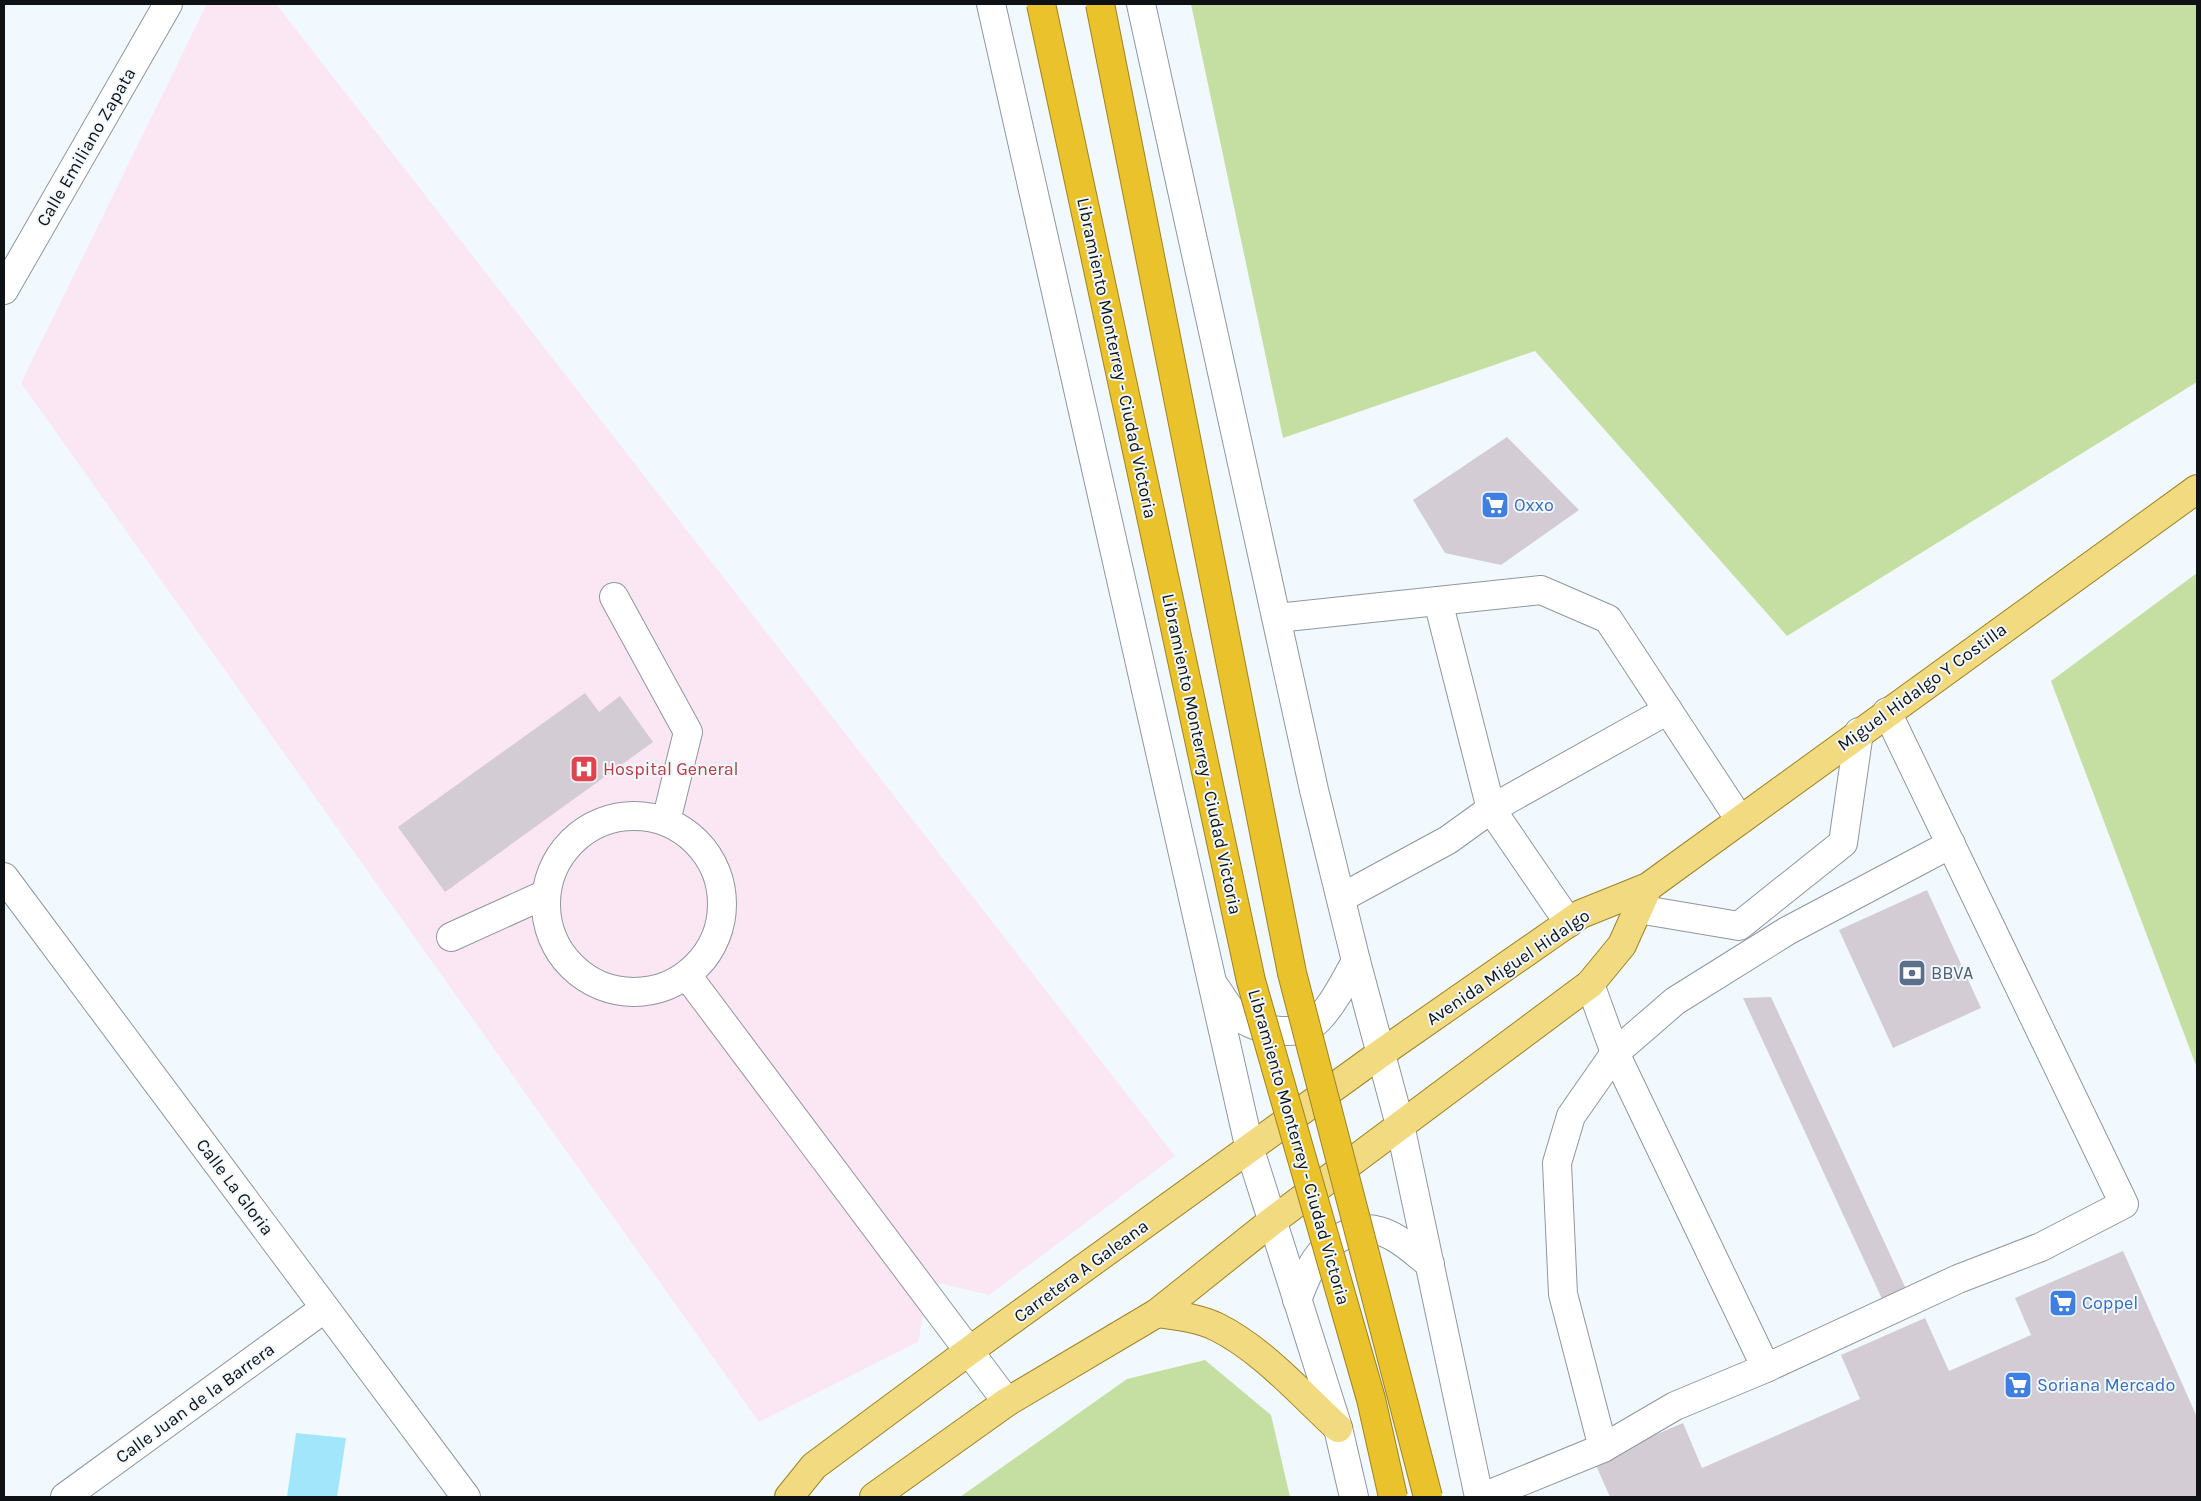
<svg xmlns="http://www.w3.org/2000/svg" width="2201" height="1501" font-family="Karla,sans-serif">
<rect width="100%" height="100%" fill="#f1f8fe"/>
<polygon fill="#fbe6f4" points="207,4 276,4 1175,1156 989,1295 930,1281 918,1342 759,1422 21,383"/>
<g fill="#c5dea2">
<polygon points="1191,4 2197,4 2197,382 1787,636 1535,351 1283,438"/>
<polygon points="2197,573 2197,1068 2051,681"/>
<polygon points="1205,1360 1271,1415 1290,1497 960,1497 1127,1379"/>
</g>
<polygon fill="#a1e6fb" points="296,1433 346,1438 337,1497 287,1497"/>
<g fill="#d4ccd4">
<polygon points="1507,437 1579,510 1501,565 1445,553 1413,500"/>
<polygon points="585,693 599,712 620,696 653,742 445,892 398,827"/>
<polygon points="1927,890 1981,1008 1893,1048 1839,930"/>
<polygon points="1771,997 1907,1291 1883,1301 1743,998"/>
<polygon points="2123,1251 2197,1417 2197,1497 1610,1497 1594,1461 1683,1423 1702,1468 1860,1399 1841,1355 1925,1318 1949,1371 2031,1335 2015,1298"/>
</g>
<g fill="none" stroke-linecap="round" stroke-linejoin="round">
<defs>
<g id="minor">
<polyline points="991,4 1250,1150 1338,1428 1354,1497"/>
<polyline points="1141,4 1314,790 1356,961 1400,1125 1479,1497"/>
<polyline points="4,290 168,4"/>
<polyline points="614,597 688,732 666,821"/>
<polyline points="1277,618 1541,590 1608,619 1740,820"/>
<circle cx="634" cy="904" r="88"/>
<polyline points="4,877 466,1497"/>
<polyline points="1341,898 1448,840 1491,809 1438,601"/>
<polyline points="1638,909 1739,926 1843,843 1859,732"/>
<polyline points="1569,923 1491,809 1668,710"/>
<polyline points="451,937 546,894"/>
<polyline points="689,978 1007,1402"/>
<polyline points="1590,984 1615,1053 1766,1368"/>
<path d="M1215,987C1221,995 1226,1005 1233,1012C1251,1030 1299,1040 1318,1020C1334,1003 1345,981 1356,961"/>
<path d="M1297,1300C1308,1272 1316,1248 1345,1235C1353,1231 1366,1228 1375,1230C1395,1233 1414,1252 1430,1264"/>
<polyline points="1603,1448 1675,1406 1766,1368 1958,1279 2041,1247 2124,1204 1887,712"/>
<polyline points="65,1497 325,1308"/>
<polyline points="1483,1497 1603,1448 1563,1294 1557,1163 1571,1116 1615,1053 1675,1001 1787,931 1951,844"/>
</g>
<g id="major">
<path d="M1157,1313C1178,1316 1198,1318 1217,1327C1263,1350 1301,1394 1338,1428"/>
<polyline points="789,1497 814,1466 969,1351 1380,1054 1581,914 1648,887 2197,489"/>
<polyline points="874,1497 1007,1402 1157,1313 1271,1222 1590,984 1622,945 1648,887"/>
</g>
</defs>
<use href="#minor" stroke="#8f979e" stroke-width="30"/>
<use href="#major" stroke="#9d8424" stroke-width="30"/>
<use href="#minor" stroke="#fff" stroke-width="28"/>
<use href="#major" stroke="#f2da80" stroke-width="28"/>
<defs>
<g id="highway-bridge">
<polyline points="1041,4 1251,981 1371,1399 1393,1497"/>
<polyline points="1100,4 1292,973 1428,1497"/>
</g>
</defs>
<use href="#highway-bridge" stroke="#9d8424" stroke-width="30" stroke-linecap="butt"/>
<use href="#highway-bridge" stroke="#eac22c" stroke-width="28"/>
</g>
<defs>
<symbol id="supermarket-square" viewBox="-11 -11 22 22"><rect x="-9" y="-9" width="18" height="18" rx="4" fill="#3f7fe0" stroke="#f1f8fe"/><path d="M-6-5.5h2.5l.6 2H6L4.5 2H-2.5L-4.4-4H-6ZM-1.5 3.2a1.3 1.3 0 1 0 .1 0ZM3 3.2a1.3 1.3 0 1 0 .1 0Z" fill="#fff"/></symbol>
<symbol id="hospital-square" viewBox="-11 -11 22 22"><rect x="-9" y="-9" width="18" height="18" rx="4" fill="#e0444e" stroke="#f1f8fe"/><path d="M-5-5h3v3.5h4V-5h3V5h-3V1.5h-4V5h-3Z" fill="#fff"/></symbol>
<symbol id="bank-square" viewBox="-11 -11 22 22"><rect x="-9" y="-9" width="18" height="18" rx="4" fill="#5c6f8a" stroke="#f1f8fe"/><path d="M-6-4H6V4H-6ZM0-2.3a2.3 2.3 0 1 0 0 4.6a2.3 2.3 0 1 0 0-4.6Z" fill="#fff"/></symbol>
</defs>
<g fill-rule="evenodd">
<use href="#supermarket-square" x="1479" y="489" width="32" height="32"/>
<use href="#hospital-square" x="568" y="753" width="32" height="32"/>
<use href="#bank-square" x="1896" y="957" width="32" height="32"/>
<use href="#supermarket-square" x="2047" y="1287" width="32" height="32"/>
<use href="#supermarket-square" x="2002" y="1369" width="32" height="32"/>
</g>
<g text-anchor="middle" stroke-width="4" stroke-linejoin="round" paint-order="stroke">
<g font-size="18" fill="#0f1215" stroke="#f1f8fe">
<text transform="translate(86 147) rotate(-60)" y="6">Calle Emiliano Zapata</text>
<text transform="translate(1117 358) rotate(78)" y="6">Libramiento Monterrey - Ciudad Victoria</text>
<text transform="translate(1922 687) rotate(-36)" y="6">Miguel Hidalgo Y Costilla</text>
<text transform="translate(1202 754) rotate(78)" y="6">Libramiento Monterrey - Ciudad Victoria</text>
<text transform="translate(1508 967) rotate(-34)" y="6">Avenida Miguel Hidalgo</text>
<text transform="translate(1299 1147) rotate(74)" y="6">Libramiento Monterrey - Ciudad Victoria</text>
<text transform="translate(235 1187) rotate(53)" y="6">Calle La Gloria</text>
<text transform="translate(1081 1271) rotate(-36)" y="6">Carretera A Galeana</text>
<text transform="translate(195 1403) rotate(-36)" y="6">Calle Juan de la Barrera</text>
</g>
<g font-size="18" fill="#366cbe" stroke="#f1f8fe" text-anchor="start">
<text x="1514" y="511">Oxxo</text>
<text x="2082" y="1309">Coppel</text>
<text x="2037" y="1391">Soriana Mercado</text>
</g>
<g font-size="18" fill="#be3a42" stroke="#f1f8fe" text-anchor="start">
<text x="603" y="775">Hospital General</text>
</g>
<g font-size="18" fill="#4e5e75" stroke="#f1f8fe" text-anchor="start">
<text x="1931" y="979">BBVA</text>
</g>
</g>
<rect width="2201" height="1501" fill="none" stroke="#0f1215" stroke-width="10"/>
</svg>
